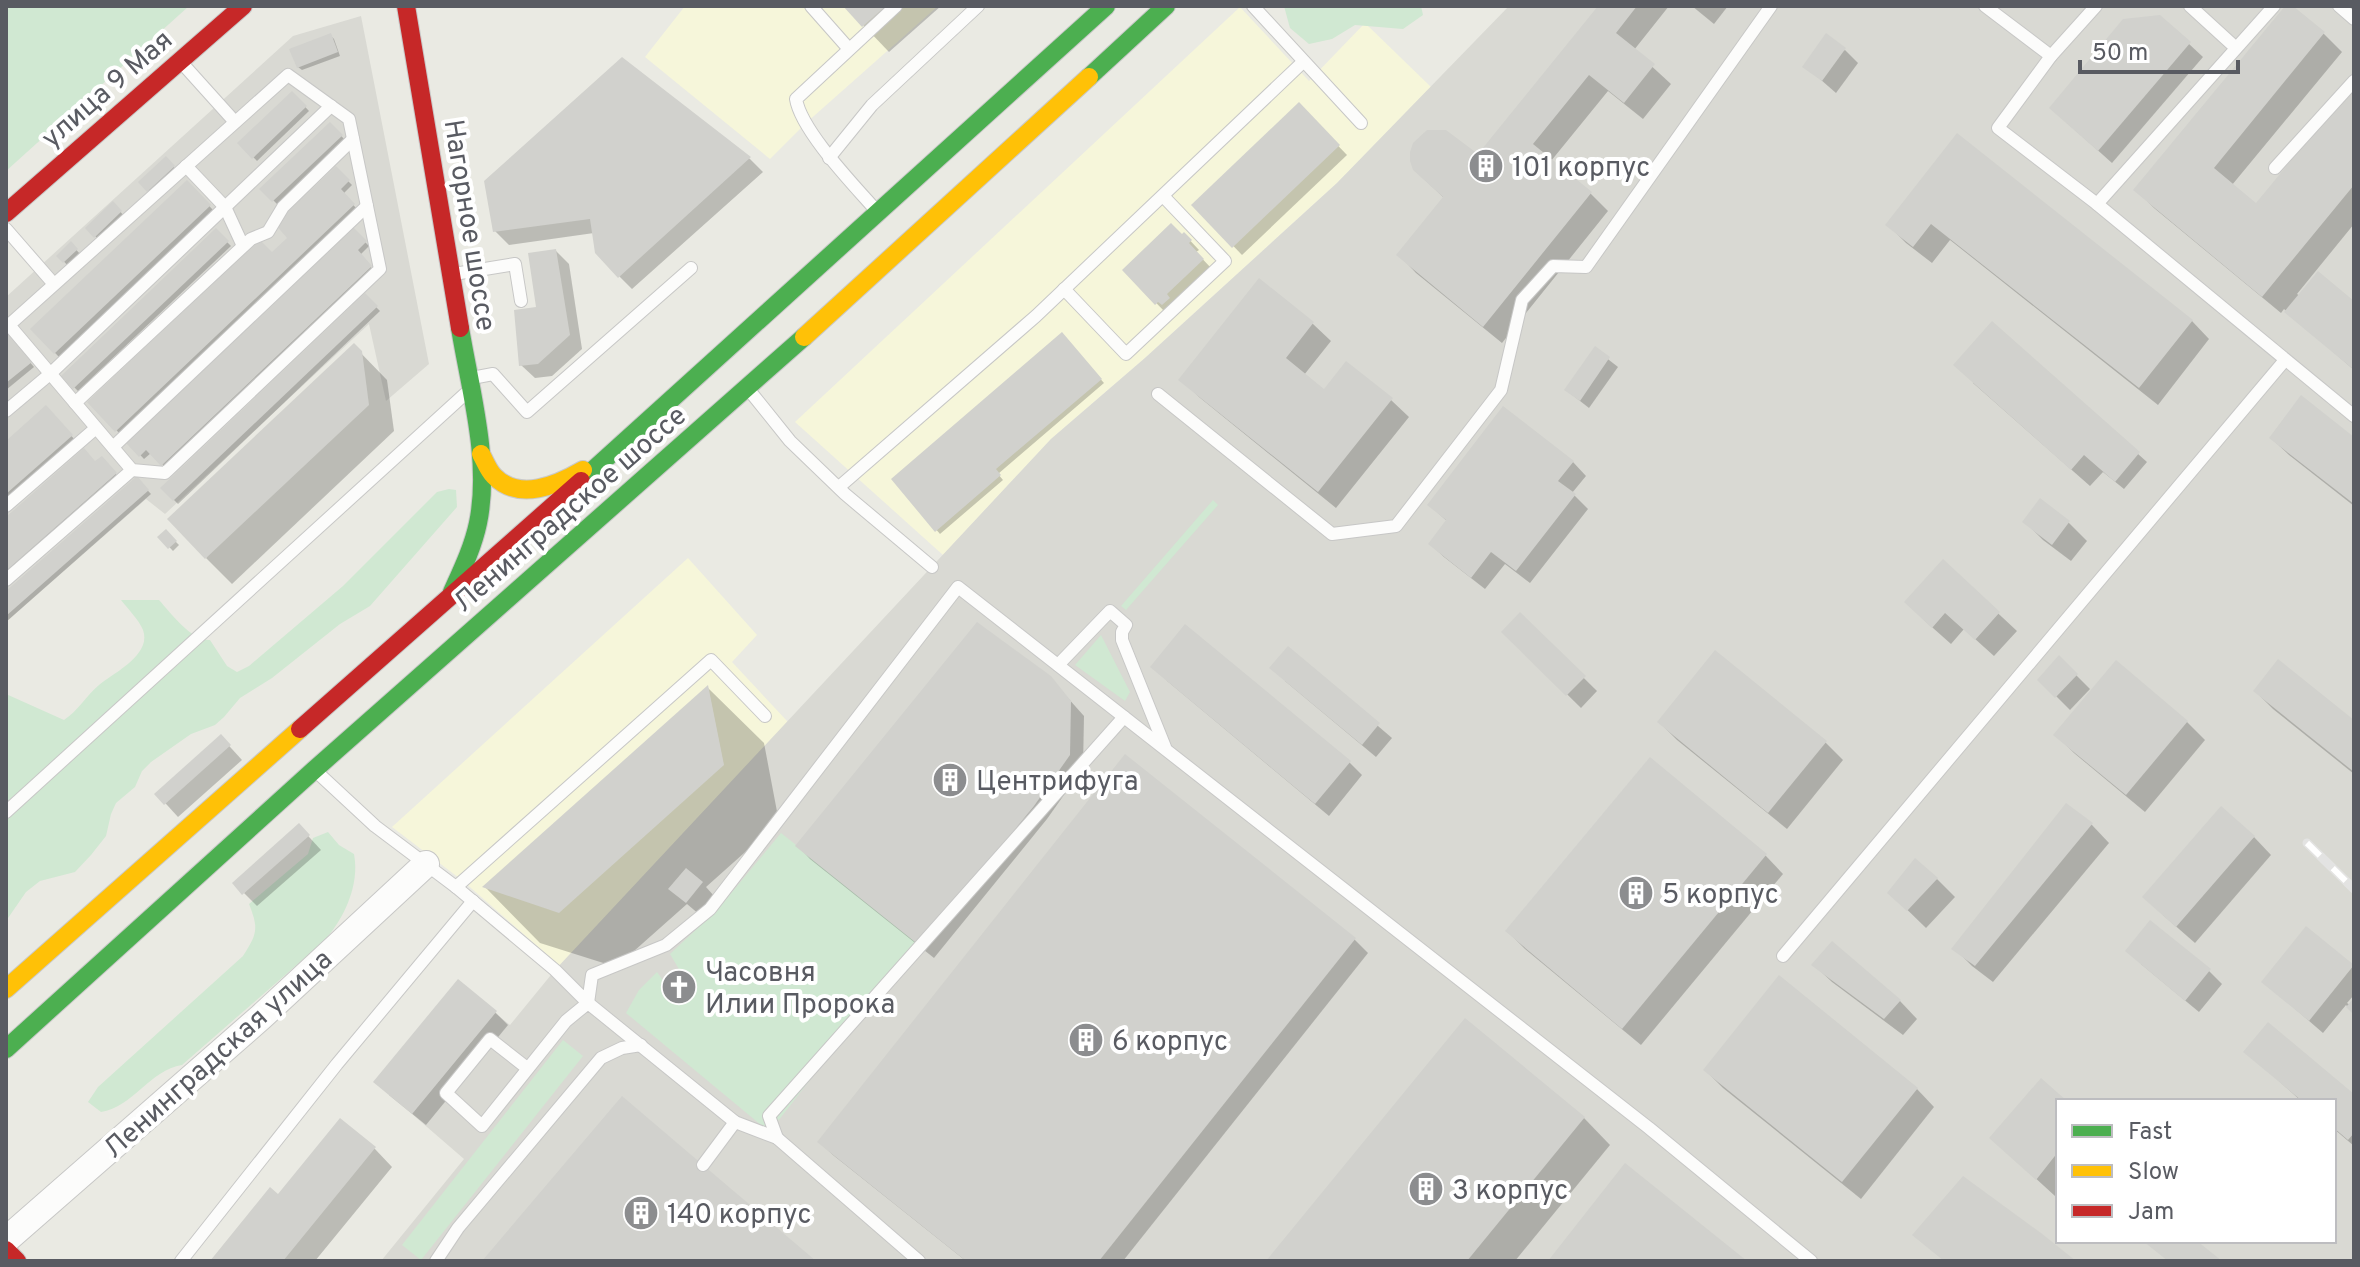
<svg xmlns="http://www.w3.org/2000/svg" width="2360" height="1267" font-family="Overpass,sans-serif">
<rect width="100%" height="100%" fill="#eaeae3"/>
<g fill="#f6f6da">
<polygon points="685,6 938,6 806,123 770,159 645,57"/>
<polygon points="1240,7 1309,81 1365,23 1431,87 1337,183 1145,358 1051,439 943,555 795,422"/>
<polygon points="688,558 757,635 732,662 788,722 560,966 463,881 392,827"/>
</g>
<g fill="#d9d9d3" fill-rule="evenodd">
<path d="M1509,6H2354V1261H381L464,1159L412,1114L495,1013L510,1025L555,970L1051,439L1145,358L1337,183ZM2058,1101H2334V1241H2058Z"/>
<polygon points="361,16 429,364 386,401 369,324 165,514 146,499 6,622 6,297 293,36"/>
</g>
<g fill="#d0e8d2">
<polygon points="6,6 189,6 6,171"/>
<polygon points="1284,6 1421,6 1423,15 1403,29 1355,25 1332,39 1309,44 1290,28"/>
<path d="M449,489L456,490L457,507L370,606L340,624L272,678L240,698L224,717L215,725L191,734L151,762L142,771L135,787L116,803L111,814L106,836L91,855L75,872L40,881L26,892L6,921V694L64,720C78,711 86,696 99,685C113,673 152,655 143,630C139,620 128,609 121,600H159C171,613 191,641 210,640L227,666L237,672L249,666L343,586L437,492Z"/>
<polygon points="1213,500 1218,505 1126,610 1121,606"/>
<polygon points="1101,635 1130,692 1125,701 1075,665"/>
<path d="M328,832L339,845L354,854C360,885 344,919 324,941L182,1065C150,1070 133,1107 101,1112L88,1102L98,1087L243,956C257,934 259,929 249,904L308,854L313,838Z"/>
<polygon points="781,833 918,942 778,1121 767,1130 626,1013 639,990 657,972 677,1000 692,991 670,954 718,909"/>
<polygon points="563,1040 583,1056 421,1260 402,1245"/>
</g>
<g fill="#0003">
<polygon points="845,6 941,6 889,52"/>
<polygon points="1600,6 1669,6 1634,50 1671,84 1643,119 1608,91 1551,161 1591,194 1608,211 1502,343 1416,273 1399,255 1444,198 1421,176 1478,157"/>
<polygon points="1692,6 1728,6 1714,24"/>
<polygon points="2287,6 2290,6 2324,34 2342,52 2232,185 2257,206 2354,87 2354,224 2297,294 2300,296 2354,303 2354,370 2284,309 2281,313 2154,208 2136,190"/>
<polygon points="2160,17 2203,57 2112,163 2065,121"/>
<polygon points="330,35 334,39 340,56 302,70 298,67"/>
<polygon points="1845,50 1858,63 1836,93 1805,66"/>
<polygon points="622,59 750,159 763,172 632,289 619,276 594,233 509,245 495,231"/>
<polygon points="292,93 309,111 257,161 240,143"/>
<polygon points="1299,105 1347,155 1242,255 1194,205"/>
<polygon points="330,124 345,140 277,204 262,189"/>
<polygon points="1958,136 2192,321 2209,339 2158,405 1950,240 1932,263 1906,243 1888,225"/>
<polygon points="166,158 177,171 152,194 141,182"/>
<polygon points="336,169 352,185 343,194 357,209 120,434 90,402 272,255 290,238"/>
<polygon points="187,182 213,210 59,357 32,329"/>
<polygon points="113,203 124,216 99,240 87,228"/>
<polygon points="353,230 369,246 360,255 374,271 166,468 151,453 144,459 129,443"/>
<polygon points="216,231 231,246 78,391 63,376"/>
<polygon points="1184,234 1199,250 1196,252 1211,268 1165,312 1124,270"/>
<polygon points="71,244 80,254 68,266 59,256"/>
<polygon points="556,251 569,264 582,349 552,376 535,378 521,365"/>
<polygon points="1260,281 1313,324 1331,341 1304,375 1324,391 1391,400 1409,417 1336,508 1199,397 1181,379"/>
<polygon points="365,296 380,311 178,504 162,488"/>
<polygon points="1992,324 2147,462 2124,489 2103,472 2090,486 1973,383"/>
<polygon points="6,334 34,367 6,390"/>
<polygon points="1062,335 1104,383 998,474 1003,480 940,534 893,479"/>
<polygon points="354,346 387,380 394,431 232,584 206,558"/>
<polygon points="1595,349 1618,367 1589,408 1566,390"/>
<polygon points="46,408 75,440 6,501 6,444"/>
<polygon points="2271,438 2354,439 2354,506 2289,455"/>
<polygon points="102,458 119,478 6,578 6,519"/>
<polygon points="1573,462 1586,476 1572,493 1588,509 1530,583 1505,564 1485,589 1444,557 1430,544 1448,522 1429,505"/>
<polygon points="137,479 151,494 6,622 6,594"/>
<polygon points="2041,501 2069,523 2087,541 2071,561 2043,540 2025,522"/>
<polygon points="166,532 179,545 173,551 160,537"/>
<polygon points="1943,562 2017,631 1994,656 1964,629 1951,644 1924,620"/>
<polygon points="1520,615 1597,691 1581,708 1504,632"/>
<polygon points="1288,649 1392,738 1376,757 1285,681"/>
<polygon points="2059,658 2090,689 2070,710 2040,680"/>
<polygon points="1050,678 1084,716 1083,768 1047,819 934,958 810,859 797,845"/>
<polygon points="1166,680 1349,762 1362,775 1329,816"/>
<polygon points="708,688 764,743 779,822 706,887 715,897 700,915 687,904 616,967 540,943 485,887"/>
<polygon points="2255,691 2354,723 2354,774 2273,709"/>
<polygon points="1659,722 1825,742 1843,760 1787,829 1677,740"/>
<polygon points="2187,722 2205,740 2145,812 2074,753 2056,735"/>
<polygon points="221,737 242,760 178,817 157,794"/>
<polygon points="1650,759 1766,856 1783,874 1641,1045 1525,949 1507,931"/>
<polygon points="2066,806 2092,825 2109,843 1993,982 1972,966 1954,948"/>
<polygon points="299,826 321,850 257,906 244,893"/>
<polygon points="2254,837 2271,855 2195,943 2163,915"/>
<polygon points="1937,879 1955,897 1926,928 1890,893"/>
<polygon points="2307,929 2354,967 2354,995 2347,1003 2350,1005 2354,1001 2354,1013 2346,1005 2323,1033 2264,982"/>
<polygon points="1354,939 1368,953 1123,1261 966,1261 833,1155 819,1142"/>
<polygon points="2141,964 2209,971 2222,984 2199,1012"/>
<polygon points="1814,965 1900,1001 1917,1019 1903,1035 1832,982"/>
<polygon points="683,982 691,996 683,1001 679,997"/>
<polygon points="495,1012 508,1025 426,1125 389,1095"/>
<polygon points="1465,1021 1584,1118 1610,1145 1515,1261 1268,1261"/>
<polygon points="2246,1051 2354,1097 2354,1146 2334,1129 2334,1101 2301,1101"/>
<polygon points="1705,1070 1917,1089 1934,1107 1861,1199 1723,1088"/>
<polygon points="2041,1081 2064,1101 2058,1101 2058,1193 2055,1196 2010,1155"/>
<polygon points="340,1121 375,1149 392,1167 315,1261 212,1261 279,1197"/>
</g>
<g fill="#d1d1cd">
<polygon points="843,6 886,6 862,27"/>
<polygon points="1598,6 1637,6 1616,33 1655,64 1624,103 1589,75 1533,144 1592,192 1483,327 1396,255 1443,197 1413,170 1410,161 1410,152 1413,143 1427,130 1446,130 1478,154"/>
<polygon points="2285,6 2293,6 2325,32 2214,168 2256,203 2354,84 2354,185 2262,297 2133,190"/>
<polygon points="2160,15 2191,42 2098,151 2049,108 2123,19"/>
<polygon points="331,33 338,52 297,68 289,49"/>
<polygon points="1826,33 1846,48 1822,81 1802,67"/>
<polygon points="622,57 751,157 618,278 595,253 590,219 493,232 484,181"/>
<polygon points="292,91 307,106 252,159 237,143"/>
<polygon points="1299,102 1340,145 1232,248 1191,205"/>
<polygon points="330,122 343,135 272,202 259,189"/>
<polygon points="1957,133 2193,320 2139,388 1931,224 1913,247 1885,225"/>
<polygon points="166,156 175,166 147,192 138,182"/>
<polygon points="336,166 350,180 341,189 355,204 115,432 87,402 259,239 272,252 287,238 275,224"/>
<polygon points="187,180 211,205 54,354 30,329"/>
<polygon points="113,201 122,211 94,238 85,228"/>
<polygon points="1171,223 1182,234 1184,232 1192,240 1189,243 1204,259 1167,294 1170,298 1162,305 1158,302 1155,305 1122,270"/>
<polygon points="353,227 367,241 358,250 372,266 161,466 146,450 139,457 126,443"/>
<polygon points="216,228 229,241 73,389 61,376"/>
<polygon points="71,241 78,249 63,263 56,256"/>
<polygon points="556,249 570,335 538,364 519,366 514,310 536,307 528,253"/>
<polygon points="2318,271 2354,301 2354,370 2284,312"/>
<polygon points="1259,278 1314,322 1286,358 1324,389 1346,361 1393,398 1318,492 1178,380"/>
<polygon points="365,293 378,306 173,501 160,488"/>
<polygon points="1992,321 2140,452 2115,482 2084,455 2071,470 1953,365"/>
<polygon points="6,331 32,362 6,383"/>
<polygon points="1062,332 1102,379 996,469 1001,475 935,532 891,479"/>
<polygon points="354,343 362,351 369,405 205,559 167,519"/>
<polygon points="1595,346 1610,357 1580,401 1564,390"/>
<polygon points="2301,395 2354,437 2354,504 2269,438"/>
<polygon points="46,405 73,435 6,494 6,441"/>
<polygon points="1503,406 1574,461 1558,481 1576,494 1516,571 1491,552 1471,578 1428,544 1446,520 1427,505"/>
<polygon points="84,448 95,461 102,456 117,473 6,571 6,517"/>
<polygon points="137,476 149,490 6,616 6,591"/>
<polygon points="2040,498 2070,521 2052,545 2022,522"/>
<polygon points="166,529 177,541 168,549 157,537"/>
<polygon points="1943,559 2000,612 1975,640 1945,613 1932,628 1904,602"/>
<polygon points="1520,612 1586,676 1566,696 1501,632"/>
<polygon points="977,622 1051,676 1071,701 1070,755 1034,806 920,946 795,846"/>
<polygon points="1185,624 1351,761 1315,804 1150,667"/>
<polygon points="1288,646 1380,723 1362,745 1269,668"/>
<polygon points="1715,650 1827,741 1768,813 1657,722"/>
<polygon points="2059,655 2078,674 2055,698 2037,680"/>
<polygon points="2278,659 2354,720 2354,772 2253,691"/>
<polygon points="2116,660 2188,721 2126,795 2053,735"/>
<polygon points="708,685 724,765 559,913 482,887"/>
<polygon points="221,734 231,745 164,805 154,794"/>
<polygon points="1125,754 1356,938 1099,1261 966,1261 817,1142"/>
<polygon points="1650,757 1767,854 1622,1029 1505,931"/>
<polygon points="2066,803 2093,823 1975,966 1951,949"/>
<polygon points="2221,806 2255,836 2176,927 2142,897"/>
<polygon points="299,823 310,835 242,895 232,883"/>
<polygon points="1915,858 1938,878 1907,911 1887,893"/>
<polygon points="686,868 703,882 686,903 668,889"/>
<polygon points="2150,920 2211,969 2185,1001 2125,951"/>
<polygon points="2306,926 2354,965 2309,1021 2261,982"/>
<polygon points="1832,941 1901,1000 1884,1019 1811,965"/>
<polygon points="680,975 689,991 678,998 668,982"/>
<polygon points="1779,975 1918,1088 1842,1182 1703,1070"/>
<polygon points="458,979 497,1011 412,1114 373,1082"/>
<polygon points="2354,998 2354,1015 2346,1007"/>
<polygon points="1465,1018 1585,1117 1467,1261 1266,1261"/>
<polygon points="2268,1022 2354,1094 2354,1133 2348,1140 2334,1128 2334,1101 2302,1101 2243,1052"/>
<polygon points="2041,1078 2067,1101 2058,1101 2058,1152 2036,1180 1989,1138"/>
<polygon points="622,1096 703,1165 816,1261 482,1261"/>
<polygon points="340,1118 376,1147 283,1261 210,1261 270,1187 278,1194"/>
<polygon points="1625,1163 1747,1261 1548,1261"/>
<polygon points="1963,1176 2041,1233 2076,1261 1944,1261 1912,1235"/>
<polygon points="2143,1241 2197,1241 2222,1261 2168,1261"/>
</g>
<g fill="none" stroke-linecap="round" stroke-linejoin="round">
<defs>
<g id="lane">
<polyline points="811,6 849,49"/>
<polyline points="1253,6 1361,123"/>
<polyline points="1985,6 2051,56 2096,6"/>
<polyline points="2190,6 2236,48"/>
<polyline points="2339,6 2354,19"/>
<polyline points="2051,56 1998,128 2097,204 2354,416"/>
<polyline points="181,62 235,122"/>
<polyline points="829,158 872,105 978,6"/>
<polyline points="186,166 225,207 243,246"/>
<polyline points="2275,168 2354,81"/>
<polyline points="2097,204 2274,6"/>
<path d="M874,208C852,183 801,130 796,99L896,6"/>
<polyline points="6,229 53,283"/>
<polyline points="454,274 515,264 521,301"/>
<polyline points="1064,289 1126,354 1225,261 1163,196"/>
<polyline points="472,378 493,374 527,412 691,268"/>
<polyline points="1158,394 1332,534 1396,526 1501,390 1522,300 1553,266 1586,267 1771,6"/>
<polyline points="753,395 790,441 845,494 932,567"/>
<polyline points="75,403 251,239 268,232 283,207 353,139"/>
<polyline points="6,411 50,374 331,106"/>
<polyline points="113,447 367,206"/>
<polyline points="839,487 1036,316 1303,62"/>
<polyline points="6,506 96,428"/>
<polyline points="6,580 132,470 9,325 288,75 349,119 380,269 165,473 132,470"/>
<polyline points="1058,665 1110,611 1126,625 1122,632 1122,640 1165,747"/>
<polyline points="319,774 375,826 456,887 555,970 588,1003 592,975 666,945 710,909 958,587 1649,1128 1811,1261"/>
<polyline points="6,812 465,394"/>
<polyline points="456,887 711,660 765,716"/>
<polyline points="1783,956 2285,360"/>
<polyline points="527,1068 490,1039 446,1093 482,1126 566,1021 588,1003 735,1122 777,1138 919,1261"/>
<polyline points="777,1138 769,1116 1124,717"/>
<polyline points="703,1165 735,1122"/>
<polyline points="181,1261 337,1064 473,901"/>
<polyline points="436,1261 458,1228 601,1058 622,1048 641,1045"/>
</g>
<polyline id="street" points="6,1240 261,1017 426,864"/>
<g id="fast">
<polyline points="1089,77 1166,6"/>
<polyline points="581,481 1106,6"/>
<path d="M452,592C462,570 473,547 478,523C491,461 470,389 460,328"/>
<polyline points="6,1049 314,770 804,337"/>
</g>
<g id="slow">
<polyline points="804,337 1089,77"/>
<path d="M481,454C485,461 488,470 494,476C519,502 557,485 583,470"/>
<polyline points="6,989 300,729"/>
</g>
<g id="jam">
<polyline points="406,6 460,328"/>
<polyline points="6,213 243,6"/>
<polyline points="300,729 581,481"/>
<polyline points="6,1250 17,1261"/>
</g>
</defs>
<use href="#lane" stroke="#c7c7c6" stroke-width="14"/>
<use href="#street" stroke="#c7c7c6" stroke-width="28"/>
<use href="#fast" stroke="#c9c9c9" stroke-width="20"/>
<use href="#slow" stroke="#c9c9c9" stroke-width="20"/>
<use href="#jam" stroke="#c9c9c9" stroke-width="20"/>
<use href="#lane" stroke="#fcfcfb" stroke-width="12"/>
<use href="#street" stroke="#fcfcfb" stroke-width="26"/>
<use href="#fast" stroke="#4caf50" stroke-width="18"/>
<use href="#slow" stroke="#ffc107" stroke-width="18"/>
<use href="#jam" stroke="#c62828" stroke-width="18"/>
<defs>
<polyline id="rail" points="2307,843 2354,889"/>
</defs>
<use href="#rail" stroke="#e3e3e2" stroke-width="9"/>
<use href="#rail" stroke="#fff" stroke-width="6" stroke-dasharray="18" stroke-linecap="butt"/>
</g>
<defs>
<symbol id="building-disc" viewBox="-11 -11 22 22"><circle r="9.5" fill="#8c8d8f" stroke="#fff"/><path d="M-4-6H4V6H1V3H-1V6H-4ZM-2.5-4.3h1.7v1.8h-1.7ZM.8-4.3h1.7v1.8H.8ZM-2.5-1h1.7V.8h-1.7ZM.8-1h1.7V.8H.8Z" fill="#fff"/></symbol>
<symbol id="church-disc" viewBox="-11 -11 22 22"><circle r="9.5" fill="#8c8d8f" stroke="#fff"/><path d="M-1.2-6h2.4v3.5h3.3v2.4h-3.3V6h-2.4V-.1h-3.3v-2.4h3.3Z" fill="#fff"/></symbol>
</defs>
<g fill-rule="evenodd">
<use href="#building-disc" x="1466" y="146" width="40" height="40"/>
<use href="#building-disc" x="930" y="760" width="40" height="40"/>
<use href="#building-disc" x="1616" y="873" width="40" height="40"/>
<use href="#church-disc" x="659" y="967" width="40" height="40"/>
<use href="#building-disc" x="1066" y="1020" width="40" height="40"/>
<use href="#building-disc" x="1406" y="1169" width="40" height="40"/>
<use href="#building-disc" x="621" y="1193" width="40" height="40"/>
</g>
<g text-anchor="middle" stroke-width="8" stroke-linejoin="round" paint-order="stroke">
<g font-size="28" fill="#595b62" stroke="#fff">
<text transform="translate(106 88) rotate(-41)" y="10">улица 9 Мая</text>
<text transform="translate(471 225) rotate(81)" y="10">Нагорное шоссе</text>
<text transform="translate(569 508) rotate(-41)" y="10">Ленинградское шоссе</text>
<text transform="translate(217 1053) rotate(-42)" y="10">Ленинградская улица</text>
</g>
<g font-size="28" fill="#595b62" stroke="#fff" text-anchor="start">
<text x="1512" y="176">101 корпус</text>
<text x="976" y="790">Центрифуга</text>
<text x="1662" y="903">5 корпус</text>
<text x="705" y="981">Часовня<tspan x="705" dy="32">Илии Пророка</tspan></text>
<text x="1112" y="1050">6 корпус</text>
<text x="1452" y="1199">3 корпус</text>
<text x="667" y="1223">140 корпус</text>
</g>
</g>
<rect width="2360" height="1267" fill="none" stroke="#595b62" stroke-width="16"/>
<rect x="2056" y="1099" width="280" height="144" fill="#ffffff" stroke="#bdbdc0" stroke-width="2"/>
<rect x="2072" y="1125" width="40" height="12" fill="#4caf50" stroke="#bdbdc0" stroke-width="2"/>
<text x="2128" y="1139" font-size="24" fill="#595b62">Fast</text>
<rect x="2072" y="1165" width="40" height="12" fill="#ffc107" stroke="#bdbdc0" stroke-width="2"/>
<text x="2128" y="1179" font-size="24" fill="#595b62">Slow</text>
<rect x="2072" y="1205" width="40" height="12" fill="#c62828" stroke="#bdbdc0" stroke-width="2"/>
<text x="2128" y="1219" font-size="24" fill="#595b62">Jam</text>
<path d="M2080 60v12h158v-12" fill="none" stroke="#595b62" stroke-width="4"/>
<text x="2092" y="60" font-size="24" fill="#595b62" stroke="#ffffff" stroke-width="6" paint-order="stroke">50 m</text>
</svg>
